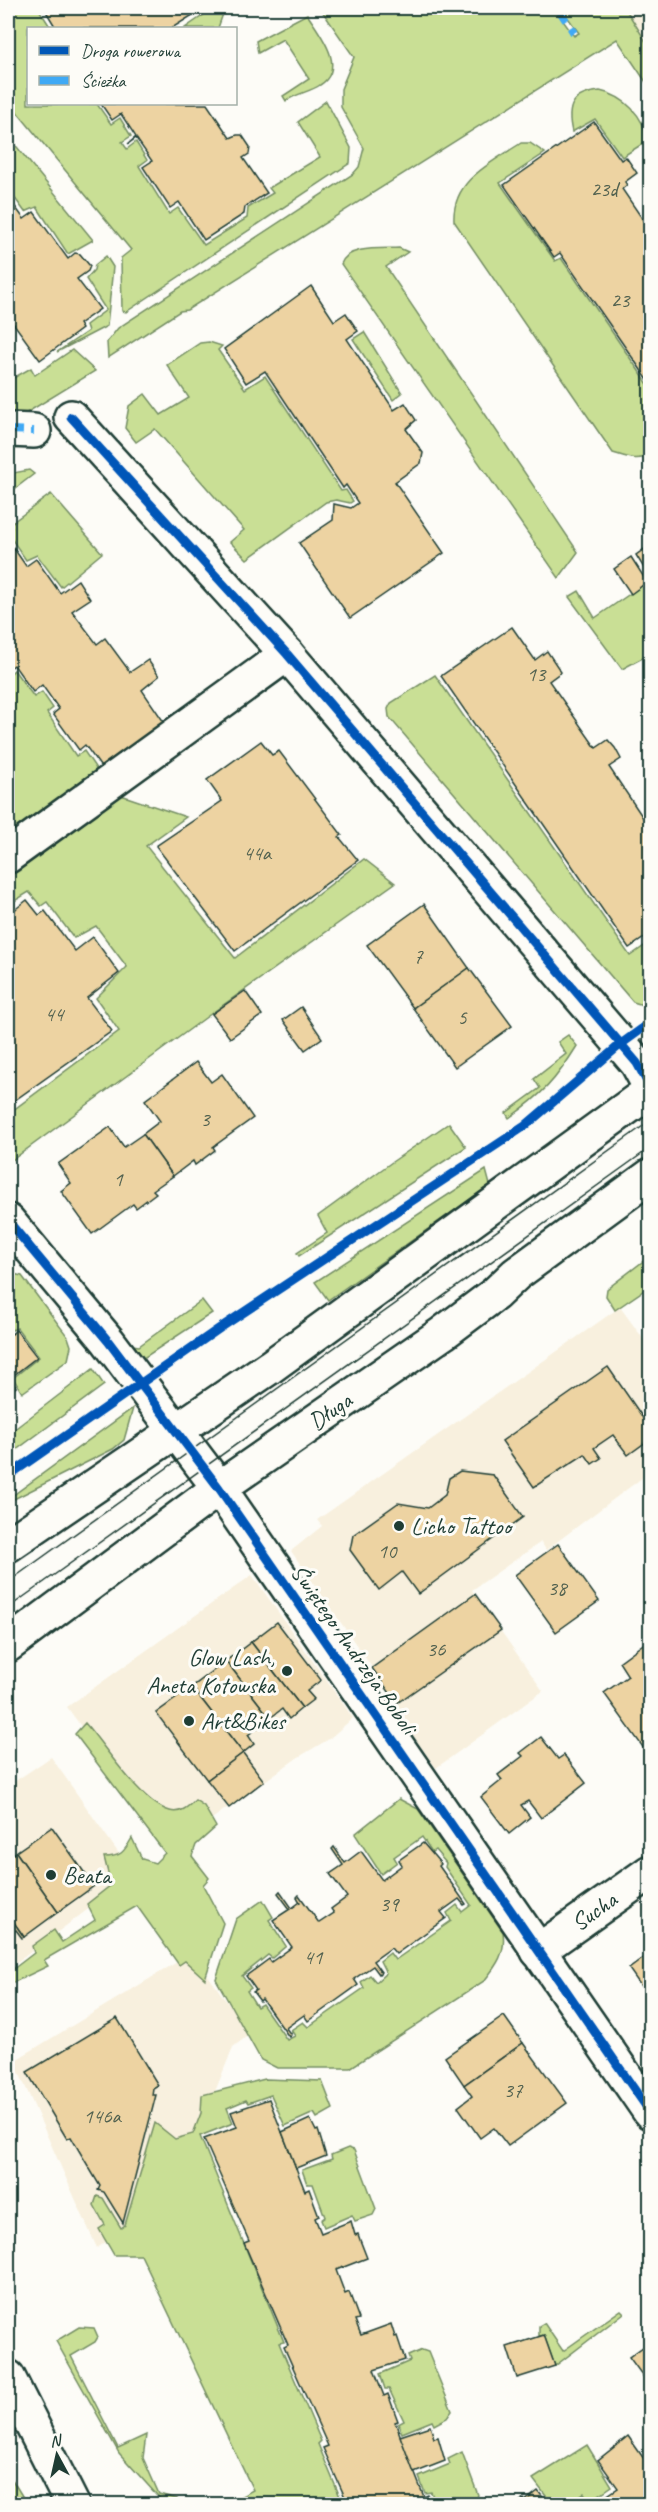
<svg xmlns="http://www.w3.org/2000/svg" width="658" height="2512" font-family="Caveat,sans-serif">
<rect width="100%" height="100%" fill="#fdfcf7"/>
<filter id="ink" filterUnits="userSpaceOnUse"><feTurbulence type="fractalNoise" baseFrequency=".0167" numOctaves="2"/><feDisplacementMap in="SourceGraphic" scale="12" xChannelSelector="R" yChannelSelector="G"/><feConvolveMatrix kernelMatrix="1 2 1 2 8 2 1 2 1" color-interpolation-filters="sRGB"/></filter>
<g filter="url(#ink)">
<g fill="#f8f0de">
<polygon points="608,8 650,8 650,69"/>
<polygon points="620,1307 650,1348 650,1472 546,1550 541,1542 472,1590 543,1691 436,1768 385,1696 389,1692 291,1551 322,1526 317,1520"/>
<polygon points="252,1575 353,1718 329,1739 297,1758 170,1849 67,1707"/>
<polygon points="51,1757 134,1875 8,1969 8,1786"/>
<polygon points="192,1953 250,2034 233,2047 172,2198 97,2248 14,2061"/>
</g>
<g fill="#c9df95" stroke="#748e64" stroke-width="1.5">
<polygon points="16,8 40,8 40,11 51,28 28,28 28,104 97,104 111,124 120,118 131,136 122,142 127,149 136,142 147,160 139,166 169,214 178,208 204,245 247,218 248,208 273,193 269,188 320,157 298,122 326,101 351,148 350,163 126,312 122,311 121,258 131,250 8,101 8,13"/>
<polygon points="214,8 225,8 218,28 185,28"/>
<polygon points="320,8 554,8 574,36 579,33 561,8 625,8 650,48 650,88 617,39 187,310 180,311 108,358 107,342 118,328 353,174 359,167 364,148 341,107 341,89 354,57"/>
<path d="M307,14C319,33 348,67 320,85C310,92 297,93 286,101L283,96L309,79L283,39L258,53L256,41Z"/>
<path d="M600,91C624,96 645,116 647,141L622,157L595,119L572,132C566,106 572,94 600,91Z"/>
<polygon points="8,136 93,240 68,254 37,207 25,212 8,189"/>
<path d="M521,143H530L545,153L500,183L555,261L561,258L650,387V455C637,462 627,457 613,453L454,221C452,180 491,163 521,143Z"/>
<path d="M399,248L408,252L386,267L578,552L559,578L341,264C348,245 382,249 399,248Z"/>
<polygon points="106,256 113,267 107,326 57,352 88,331 86,325 106,310 86,279 94,270 95,265"/>
<polygon points="364,332 402,393 393,400 353,339"/>
<polygon points="209,342 222,346 218,350 245,389 265,376 341,491 346,490 353,501 350,503 336,500 326,502 247,559 230,542 244,530 155,429 136,442 125,428 129,406 145,394 161,415 189,398 167,365 200,343"/>
<polygon points="72,350 95,371 18,418 8,406 8,381 31,368 35,375"/>
<polygon points="29,470 34,474 8,494 8,474"/>
<polygon points="51,494 102,553 61,587 37,555 26,560 8,534 12,528 10,524"/>
<polygon points="650,580 650,654 622,669 569,597 579,591 595,618"/>
<polygon points="14,670 34,697 42,692 53,708 47,713 76,756 84,751 99,773 15,832 8,821 8,676"/>
<polygon points="435,675 630,956 650,942 650,1007 633,1002 389,717 388,709 391,703"/>
<polygon points="115,793 186,817 146,846 235,958 364,859 395,883 212,1013 8,1163 8,1114 119,1031 96,998 127,967 96,926 74,938 47,902 41,906 29,892 8,905 8,873"/>
<path d="M568,1035L577,1046C556,1080 542,1095 509,1118L506,1113L540,1088L534,1079L566,1054L558,1042Z"/>
<polygon points="449,1123 466,1147 299,1256 297,1253 327,1233 318,1216 392,1162"/>
<polygon points="486,1170 490,1185 328,1300 315,1282"/>
<polygon points="650,1256 650,1286 615,1310 606,1296 607,1289"/>
<polygon points="13,1274 22,1276 68,1337 71,1346 68,1360 22,1393 13,1378 39,1357 17,1328 12,1330 8,1324 8,1275"/>
<polygon points="202,1300 212,1313 139,1361 126,1344 139,1346"/>
<polygon points="93,1369 104,1385 8,1456 8,1434"/>
<polygon points="133,1408 124,1440 113,1449 8,1502 8,1499"/>
<path d="M85,1723C105,1746 141,1803 170,1811C180,1814 188,1807 195,1800L204,1806L216,1827L196,1845L192,1856L209,1878L203,1885L223,1923L205,1979L185,1961L179,1965L137,1906L44,1960L48,1966L8,1985V1973L34,1953L32,1946L54,1930L62,1942L95,1920L87,1904L111,1885L104,1857C121,1857 124,1852 132,1838L142,1859L155,1863L165,1853L75,1734Z"/>
<path d="M399,1799L418,1809L503,1932C506,1953 497,1965 484,1981L350,2068H277L261,2060L216,1979L236,1919L263,1900L273,1917L269,1920L286,1946L272,1958L268,1955L242,1976L251,1988L247,1991L257,2007L262,2004L287,2040L295,2036L291,2030L303,2022L308,2027L364,1988L361,1982L370,1975L376,1982L386,1973L380,1961L390,1953L395,1960L451,1921L447,1913L457,1905L462,1912L471,1905L445,1867L446,1863L435,1850L432,1852L422,1837L394,1857L397,1862L381,1874L355,1834Z"/>
<polygon points="265,2079 322,2081 333,2109 317,2118 314,2113 285,2126 271,2095 248,2103 246,2100 227,2108 233,2123 200,2136 284,2342 279,2343 321,2441 318,2444 343,2504 227,2504 253,2490 141,2255 114,2255 99,2229 105,2225 94,2205 97,2196 103,2198 121,2228 125,2225 155,2123 175,2139 193,2134 201,2113 202,2095"/>
<polygon points="348,2148 354,2150 376,2209 373,2215 355,2221 352,2215 324,2227 321,2220 325,2217 313,2184 307,2184 302,2170 332,2159 331,2155"/>
<polygon points="621,2310 624,2313 555,2366 544,2335 539,2336 539,2326 544,2323 563,2351"/>
<polygon points="79,2327 94,2328 98,2337 95,2342 71,2356 118,2448 146,2435 143,2458 159,2494 177,2499 180,2504 165,2504 119,2453 56,2341"/>
<polygon points="422,2350 428,2352 452,2411 447,2418 434,2425 432,2421 402,2433 398,2424 404,2421 389,2389 385,2389 380,2374 410,2361 408,2356"/>
<polygon points="587,2445 612,2486 590,2501 584,2493 567,2504 552,2504 533,2479"/>
<polygon points="462,2452 478,2495 474,2504 436,2504 431,2492 425,2493 419,2477 450,2464 448,2459"/>
<polygon points="8,2473 27,2504 8,2504"/>
</g>
<g fill="#edd3a2" stroke="#1f3d34" stroke-width="1.5">
<polygon points="44,8 204,8 172,28 56,28"/>
<polygon points="101,104 207,104 230,138 237,135 242,135 250,147 249,154 243,158 267,193 245,207 244,214 204,240 179,202 170,208 143,167 152,161 136,138 128,144 136,137 121,114 112,120"/>
<polygon points="594,122 621,160 626,157 637,173 625,182 627,185 622,189 650,230 650,383 560,253 554,257 504,185"/>
<polygon points="8,197 24,219 34,212 68,259 75,253 80,254 90,266 88,271 77,279 100,309 79,324 82,329 40,360 14,324 9,328 8,326"/>
<polygon points="311,286 334,321 346,313 358,331 347,339 394,410 405,403 416,420 406,429 423,453 421,463 395,482 444,553 350,618 299,543 333,520 334,504 351,508 358,503 346,485 343,488 265,371 246,383 224,349"/>
<polygon points="8,540 26,566 36,559 60,593 78,580 90,599 72,611 97,644 105,638 130,672 148,660 159,676 142,690 166,725 103,770 85,745 79,750 53,714 59,709 42,685 33,692 14,665 8,670"/>
<polygon points="650,545 650,578 636,555"/>
<polygon points="631,557 647,582 631,594 614,569"/>
<polygon points="512,627 535,660 547,651 561,672 549,681 596,748 608,740 615,748 621,759 609,767 650,828 650,934 629,948 441,676"/>
<polygon points="261,741 272,755 279,751 342,835 339,837 358,860 235,951 156,846 222,801 207,780"/>
<polygon points="27,900 39,915 45,911 75,951 93,937 119,973 87,998 112,1031 8,1105 8,915"/>
<polygon points="424,904 469,968 413,1008 367,945"/>
<polygon points="469,968 512,1026 455,1067 413,1008"/>
<polygon points="245,991 262,1015 230,1038 212,1014"/>
<polygon points="301,1007 322,1038 305,1050 283,1020"/>
<polygon points="196,1062 211,1082 222,1074 253,1118 213,1147 215,1150 195,1165 193,1161 173,1176 143,1134 160,1121 145,1100"/>
<polygon points="110,1127 124,1147 143,1134 173,1176 153,1190 156,1193 136,1208 133,1204 92,1234 61,1191 71,1183 58,1164"/>
<polygon points="8,1327 12,1334 16,1330 37,1357 10,1378 16,1387 8,1393"/>
<polygon points="608,1367 650,1428 650,1439 628,1455 613,1435 594,1448 601,1458 592,1464 585,1454 534,1487 502,1441"/>
<polygon points="460,1471 493,1475 523,1517 418,1594 402,1572 379,1590 350,1550 353,1535 398,1503 428,1508 445,1495 449,1478"/>
<polygon points="558,1544 599,1601 556,1632 515,1575"/>
<polygon points="475,1594 501,1630 397,1703 372,1668"/>
<polygon points="277,1622 321,1680 307,1691 314,1699 302,1708 251,1642"/>
<polygon points="251,1642 302,1708 289,1719 282,1709 270,1718 226,1661"/>
<polygon points="646,1642 650,1648 650,1757 604,1693 628,1676 619,1662"/>
<polygon points="226,1661 270,1718 248,1735 254,1744 243,1753 192,1687"/>
<polygon points="192,1687 243,1753 207,1780 156,1713"/>
<polygon points="541,1737 558,1759 564,1755 586,1783 541,1818 528,1801 521,1805 530,1817 509,1834 481,1797 502,1780 498,1775 523,1756 520,1753"/>
<polygon points="243,1753 264,1781 229,1808 207,1780"/>
<polygon points="52,1827 94,1886 58,1912 16,1852"/>
<polygon points="423,1843 441,1864 439,1866 466,1904 464,1905 459,1899 441,1912 446,1918 396,1954 391,1948 373,1961 381,1972 379,1974 373,1966 354,1979 358,1985 308,2021 304,2015 286,2028 291,2035 289,2037 262,1999 260,2001 253,1992 256,1990 246,1976 269,1959 271,1962 292,1947 273,1920 290,1909 278,1893 280,1891 292,1908 300,1902 297,1897 299,1895 319,1923 334,1913 331,1909 347,1897 330,1874 343,1865 332,1849 334,1847 345,1863 361,1851 382,1880 402,1865 399,1860"/>
<polygon points="16,1852 58,1912 24,1937 8,1914 8,1858"/>
<polygon points="8,1914 24,1937 22,1938 16,1930 8,1935"/>
<polygon points="650,1945 650,1999 629,1969 649,1954 645,1950"/>
<polygon points="504,2016 523,2043 464,2085 445,2057"/>
<polygon points="117,2018 158,2085 153,2088 152,2095 156,2095 123,2223 104,2192 98,2190 100,2186 71,2137 67,2139 27,2072"/>
<polygon points="523,2043 567,2103 508,2146 494,2128 480,2138 458,2107 472,2096 464,2085"/>
<polygon points="269,2099 305,2191 309,2189 319,2216 315,2218 321,2233 351,2221 355,2235 358,2234 360,2240 367,2258 336,2270 345,2294 349,2292 359,2319 355,2320 361,2335 391,2324 395,2337 397,2336 405,2360 374,2370 384,2396 388,2394 398,2421 395,2422 424,2497 428,2495 431,2504 348,2504 323,2448 328,2446 284,2347 288,2345 244,2243 249,2241 204,2139 237,2127 231,2112"/>
<polygon points="310,2119 316,2131 318,2130 326,2156 296,2168 282,2132"/>
<polygon points="544,2335 555,2366 517,2378 507,2347"/>
<polygon points="650,2342 650,2386 629,2357"/>
<polygon points="430,2426 434,2438 438,2437 445,2461 414,2473 400,2436"/>
<polygon points="628,2436 649,2466 650,2465 650,2504 594,2504 618,2488 598,2460"/>
<polygon points="538,2491 548,2504 515,2504 524,2499 525,2501"/>
</g>
<g fill="none" stroke-linecap="round" stroke-linejoin="round">
<defs>
<g id="minor">
<polyline points="71,417 287,654 637,1063 650,1087"/>
<polyline points="8,430 34,431"/>
<polyline points="8,856 287,654"/>
<polyline points="8,1221 108,1341 219,1488 650,2112"/>
<polyline points="538,1951 650,1872"/>
</g>
<g id="tertiary">
<polyline points="8,1545 270,1367 650,1091"/>
<polyline points="8,1645 219,1488 443,1333 495,1294 516,1274 650,1176"/>
</g>
<polyline id="secondary" points="8,2377 72,2504"/>
</defs>
<use href="#minor" stroke="#1f3d34" stroke-width="38"/>
<use href="#tertiary" stroke="#1f3d34" stroke-width="38"/>
<use href="#secondary" stroke="#1f3d34" stroke-width="38"/>
<use href="#minor" stroke="#fdfcf7" stroke-width="33"/>
<use href="#tertiary" stroke="#fdfcf7" stroke-width="33"/>
<use href="#secondary" stroke="#fdfcf7" stroke-width="33"/>
<g stroke="#1f3d34" stroke-width="1.5">
<polyline points="8,1582 650,1121"/>
<polyline points="8,1608 650,1148"/>
</g>
<g stroke="#3fa9f5" stroke-width="8" stroke-dasharray="15 8" stroke-linecap="butt">
<polyline points="558,8 574,33"/>
<polyline points="8,430 34,431"/>
</g>
<defs>
<g id="cycleway">
<polyline points="71,417 287,654 637,1063 650,1087"/>
<polyline points="8,1221 108,1341 219,1488 650,2112"/>
<polyline points="8,1476 220,1328 525,1126 621,1044 650,1023"/>
</g>
</defs>
<use href="#cycleway" stroke="#fdfcf7" stroke-width="13"/>
<use href="#cycleway" stroke="#0057b8" stroke-width="9"/>
</g>
</g>
<g fill="#1f3d34" stroke="#fdfcf7" stroke-width="2">
<circle cx="399" cy="1526" r="6"/>
<circle cx="287" cy="1671" r="6"/>
<circle cx="189" cy="1721" r="6"/>
<circle cx="51" cy="1875" r="6"/>
</g>
<g text-anchor="middle" stroke-width="6" stroke-linejoin="round" paint-order="stroke">
<g font-size="21" fill="#526250">
<text x="604" y="196">23d</text>
<text x="620" y="307">23</text>
<text x="536" y="681">13</text>
<text x="257" y="860">44a</text>
<text x="418" y="963">7</text>
<text x="54" y="1021">44</text>
<text x="462" y="1024">5</text>
<text x="205" y="1126">3</text>
<text x="118" y="1186">1</text>
<text x="387" y="1558">10</text>
<text x="557" y="1595">38</text>
<text x="436" y="1656">36</text>
<text x="389" y="1911">39</text>
<text x="313" y="1964">41</text>
<text x="513" y="2097">37</text>
<text x="102" y="2123">146a</text>
</g>
<g font-size="24" fill="#1f3d34" stroke="#fdfcf7">
<text transform="translate(330 1411) rotate(-35)" y="8">Długa</text>
<text transform="translate(354 1649) rotate(55)" y="8">Świętego Andrzeja Boboli</text>
<text transform="translate(594 1911) rotate(-35)" y="8">Sucha</text>
</g>
<g font-size="24" fill="#1f3d34" stroke="#fdfcf7" text-anchor="start">
<text x="411" y="1534">Licho Tattoo</text>
<text x="275" y="1665" text-anchor="end">Glow Lash,<tspan x="275" dy="28">Aneta Kotowska</tspan></text>
<text x="201" y="1729">Art&amp;Bikes</text>
<text x="63" y="1883">Beata</text>
</g>
</g>
<rect width="658" height="2512" fill="none" stroke="#fdfcf7" stroke-width="30"/>
<rect x="15" y="15" width="628" height="2482" fill="none" stroke="#1f3d34" stroke-width="2" filter="url(#ink)"/>
<rect x="27" y="27" width="210" height="78" fill="#fdfcf7" stroke="#a4b0a9" stroke-width="1.5"/>
<rect x="39" y="46" width="30" height="9" fill="#0057b8" stroke="#a4b0a9" stroke-width="1.5"/>
<text x="81" y="57" font-size="18" fill="#1f3d34">Droga rowerowa</text>
<rect x="39" y="76" width="30" height="9" fill="#3fa9f5" stroke="#a4b0a9" stroke-width="1.5"/>
<text x="81" y="87" font-size="18" fill="#1f3d34">Ścieżka</text>
<g transform="translate(57 2455) rotate(352)" stroke="#fdfcf7" stroke-width="4.5" paint-order="stroke">
<path d="M0-4.5L10 22L0 15L-10 22Z" fill="#1f3d34"/>
<text y="-9" font-size="16" font-weight="bold" text-anchor="middle" fill="#1f3d34">N</text>
</g>
</svg>
